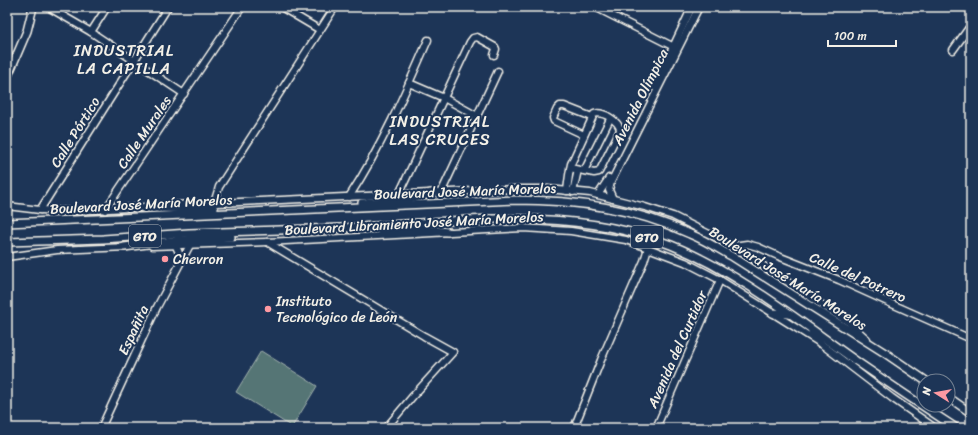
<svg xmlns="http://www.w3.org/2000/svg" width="978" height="435" font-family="Sriracha,sans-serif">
<rect width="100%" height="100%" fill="#1d3557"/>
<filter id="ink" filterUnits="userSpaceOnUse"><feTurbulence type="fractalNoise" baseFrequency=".025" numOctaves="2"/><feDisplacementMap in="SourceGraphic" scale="8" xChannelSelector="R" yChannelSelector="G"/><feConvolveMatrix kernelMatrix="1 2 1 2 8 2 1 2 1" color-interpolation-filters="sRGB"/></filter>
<g filter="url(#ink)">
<polygon fill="#547575" stroke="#a4b3ae" points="261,351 317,386 292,427 236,392"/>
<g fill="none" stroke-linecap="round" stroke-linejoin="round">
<defs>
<g id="minor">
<polyline points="48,7 91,32 184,94"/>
<polyline points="281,7 320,30"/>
<polyline points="595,7 676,48"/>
<polyline points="91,32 107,7"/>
<polyline points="953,50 971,25"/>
<polyline points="409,83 444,98 477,116"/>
<polyline points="654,87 692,7"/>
<polyline points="584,135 554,121 553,118 557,109 560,106 564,106 592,117"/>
<polyline points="584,171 610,119"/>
<path d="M567,191C568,182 569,173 571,164L594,114C603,111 619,121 620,130L599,172L594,173L570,168"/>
<polyline points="573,192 578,170"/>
<polyline points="441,193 498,71"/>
<polyline points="399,194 470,42 473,38 477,37 495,47 496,49 494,55"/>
<polyline points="598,195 609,178"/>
<path d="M349,197C381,148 405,93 428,40"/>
<polyline points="613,199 609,190 611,182 699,7"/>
<polyline points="214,203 219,187 335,7"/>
<polyline points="174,205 515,189 548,189 590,193 645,207 673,216 733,246 744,253 848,322 867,339"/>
<polyline points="7,206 40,210 72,211 147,207"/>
<polyline points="40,210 168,7"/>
<polyline points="105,210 242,7"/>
<polyline points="267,242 424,336 453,352 413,396 386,428"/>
<polyline points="152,246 267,242 523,228 571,231 626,240 648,248 685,262 720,280 820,343 892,398 935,428"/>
<polyline points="176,246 179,253 179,263"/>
<polyline points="733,246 747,244 758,247 778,256 839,280 892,304 971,339"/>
<polyline points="7,257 57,250 127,247"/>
<polyline points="101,428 157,307 190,245"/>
<polyline points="574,428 601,360 644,261 648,248"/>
<polyline points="656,428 720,280"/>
</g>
<g id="major">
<polyline points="7,78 27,31 33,7"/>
<polyline points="362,203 409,199 431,193"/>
<polyline points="143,208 214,209"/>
<path d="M7,223L515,200C576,200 634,208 690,234C705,240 719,249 733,257L885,353L926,381"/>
<polyline points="380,230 426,229 448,232"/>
<path d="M7,242C39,241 71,240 103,239C132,237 160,235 189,233C239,231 290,230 341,228C451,223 566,203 671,245C740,273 799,321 859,363C891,385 924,407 956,428"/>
<polyline points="124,247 180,240 231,237"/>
<polyline points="773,313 789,314"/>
<polyline points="812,331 820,343"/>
<polyline points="948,397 971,413"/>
</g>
</defs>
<use href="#minor" stroke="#f4f1e8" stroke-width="9"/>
<use href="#major" stroke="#f4f1e8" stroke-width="10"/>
<use href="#minor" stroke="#1d3557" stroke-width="6"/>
<use href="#major" stroke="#1d3557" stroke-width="7"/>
</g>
</g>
<g fill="#ff9aa2" stroke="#1d3557" stroke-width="1.5">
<circle cx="165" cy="259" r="4"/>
<circle cx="268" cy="309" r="4"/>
</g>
<g text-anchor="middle" stroke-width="4" stroke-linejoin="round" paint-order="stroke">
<g fill="#1d3557" stroke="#b4b9bc" stroke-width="1">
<rect x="129" y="225" width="32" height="22" rx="3"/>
<rect x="631" y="226" width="32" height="22" rx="3"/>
</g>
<g font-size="13" font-weight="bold" fill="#f4f1e8">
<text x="145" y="241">GTO</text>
<text x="647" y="242">GTO</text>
</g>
<g font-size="14" fill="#f4f1e8" stroke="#1d3557">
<text transform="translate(640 97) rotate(-63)" y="5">Avenida Olímpica</text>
<text transform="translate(75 132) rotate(-58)" y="5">Calle Pórtico</text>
<text transform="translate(144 132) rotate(-56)" y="5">Calle Murales</text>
<text transform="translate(465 191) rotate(-2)" y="5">Boulevard José María Morelos</text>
<text transform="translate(141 204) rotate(-3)" y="5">Boulevard José María Morelos</text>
<text transform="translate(414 223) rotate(-3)" y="5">Boulevard Libramiento José María Morelos</text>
<text transform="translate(858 277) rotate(24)" y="5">Calle del Potrero</text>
<text transform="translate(788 278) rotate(32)" y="5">Boulevard José María Morelos</text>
<text transform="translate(133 330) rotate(-65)" y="5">Españita</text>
<text transform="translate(677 349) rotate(-66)" y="5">Avenida del Curtidor</text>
</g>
<g font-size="14" fill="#f4f1e8" stroke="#1d3557" text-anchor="start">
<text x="173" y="264">Chevron</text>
<text x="276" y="306">Instituto<tspan x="276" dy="16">Tecnológico de León</tspan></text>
</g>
<g font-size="16" letter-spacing="1" fill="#f4f1e8" stroke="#1d3557">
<text x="124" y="56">INDUSTRIAL<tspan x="124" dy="18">LA CAPILLA</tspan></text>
<text x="440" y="127">INDUSTRIAL<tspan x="440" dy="18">LAS CRUCES</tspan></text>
</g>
</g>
<rect width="978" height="435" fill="none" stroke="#1d3557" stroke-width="24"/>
<rect x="12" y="12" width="954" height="411" fill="none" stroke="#f4f1e8" stroke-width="1.5" filter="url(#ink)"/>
<g transform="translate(936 393) rotate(281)"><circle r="19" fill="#1d3557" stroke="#738091"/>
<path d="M0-3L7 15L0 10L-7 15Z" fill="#ff9aa2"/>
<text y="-6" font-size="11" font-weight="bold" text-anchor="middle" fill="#f4f1e8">N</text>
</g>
<path d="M828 40v6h68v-6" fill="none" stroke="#f4f1e8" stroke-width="2"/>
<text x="834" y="40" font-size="12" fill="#f4f1e8" stroke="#1d3557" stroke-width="3" paint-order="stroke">100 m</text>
</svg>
